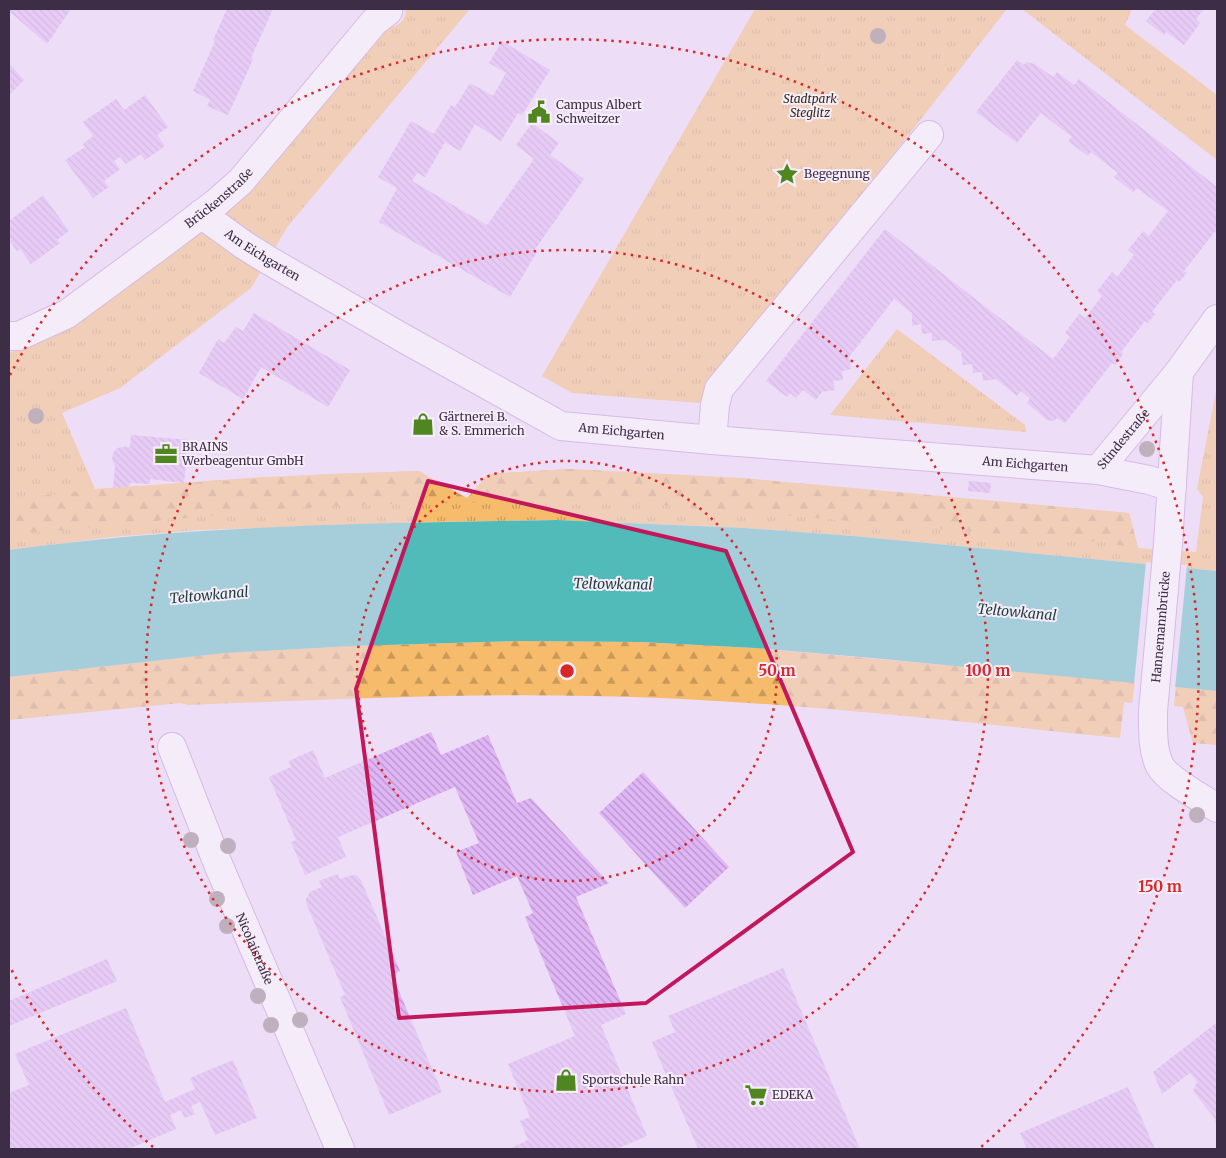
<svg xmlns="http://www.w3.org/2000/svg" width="1226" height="1158" font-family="Merriweather,serif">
<defs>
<pattern id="grass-tufts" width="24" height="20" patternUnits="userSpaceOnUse" patternTransform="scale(1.25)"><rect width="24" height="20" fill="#f7bc6b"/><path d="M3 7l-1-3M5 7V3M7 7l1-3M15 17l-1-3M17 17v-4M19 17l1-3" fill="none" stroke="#c9995a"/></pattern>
<pattern id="forest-firs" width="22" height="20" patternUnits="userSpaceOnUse" patternTransform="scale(1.25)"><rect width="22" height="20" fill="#f7bc6b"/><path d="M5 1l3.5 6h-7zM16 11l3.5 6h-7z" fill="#c9995a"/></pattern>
<pattern id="building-back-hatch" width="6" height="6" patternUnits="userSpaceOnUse" patternTransform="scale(1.25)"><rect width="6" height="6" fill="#e0b6f6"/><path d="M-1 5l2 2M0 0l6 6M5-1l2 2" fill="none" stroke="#b794c9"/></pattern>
</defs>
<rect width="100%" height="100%" fill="#edddf6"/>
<g fill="url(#grass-tufts)">
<path d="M406,9H470L288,226L251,288L120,388L62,413L95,489L263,477L418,471L467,498L488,474L566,469L1129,513L1138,548L1196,552L1203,497L1197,489L1217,386V571L853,536L744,528L557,520L428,522L200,530L112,537L9,550V353L71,327L384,26C396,29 406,22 406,9Z"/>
<polygon points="755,9 1007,9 699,403 572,393 542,376"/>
<polygon points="1022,9 1132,9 1125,25 1217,95 1217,160"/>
<polygon points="897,329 1025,425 1026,432 830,415"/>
</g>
<g fill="url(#forest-firs)">
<polygon points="572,469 743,478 1129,513 1138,548 1100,542 613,501 381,504 277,509 65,530 9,534 9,500 95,489 328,474 419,471 468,499 489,474"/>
<path d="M520,641L641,642L755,648L1135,682L1132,703L1124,702L1120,738C944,720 768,699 591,696C457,693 322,700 188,705L181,703L9,720V677L225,653L353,646Z"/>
<polygon points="1176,687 1217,691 1217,745 1193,743 1183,707 1174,706"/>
</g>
<path fill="#50bbb9" d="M557,520L744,528L853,536L1217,571V691L872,658L755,648L641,642L520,641L353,646L225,653L9,677V550C191,525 374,523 557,520Z"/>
<polygon fill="#edddf6" points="1146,562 1187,565 1175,689 1134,684"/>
<g fill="url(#building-back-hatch)">
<polygon points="10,9 71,9 47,44 9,11"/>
<polygon points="227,9 273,9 251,58 253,59 243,82 228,115 207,106 210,100 193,91 215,41 213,40"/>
<polygon points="1156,9 1204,9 1196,19 1200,23 1184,45 1166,32 1164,35 1146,21"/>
<polygon points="502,41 550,70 522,115 518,113 501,141 475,124 460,151 445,142 425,177 417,173 412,181 487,225 534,159 516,145 532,123 559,143 550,155 584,179 534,251 537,252 510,297 379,222 397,188 378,177 411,121 434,134 451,105 455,107 470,83 493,96 506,73 489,63"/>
<polygon points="1017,60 1024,65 1026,62 1035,64 1053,77 1057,72 1074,85 1079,79 1217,187 1217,229 1184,271 1187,273 1179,282 1177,280 1152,312 1155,314 1148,323 1145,321 1121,352 1123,354 1115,365 1112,363 1065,423 1057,418 1054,421 1047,420 1027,403 1030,398 1021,391 1017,396 996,379 983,381 982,372 973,373 972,364 963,365 961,352 946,340 932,341 932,333 922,334 921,324 912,326 912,313 894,299 849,357 851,369 842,371 843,380 833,381 835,390 822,392 816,400 803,390 796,398 790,393 787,397 766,381 885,229 1053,359 1070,337 1065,333 1079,314 1085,318 1102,296 1097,291 1112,272 1117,277 1134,255 1128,250 1143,231 1149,236 1168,211 1137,188 1133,192 1114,177 1118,173 1091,152 1088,156 1068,141 1072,137 1041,113 1017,143 976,112"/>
<polygon points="9,63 24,80 9,95"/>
<polygon points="145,95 168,127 157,135 165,146 145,160 141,154 126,164 120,157 114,161 120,169 104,181 109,187 93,198 65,160 85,147 83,144 93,136 83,122 116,99 124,110"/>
<polygon points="43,195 69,231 57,240 60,243 31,264 20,249 17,251 9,240 9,221"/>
<polygon points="254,313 350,370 328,407 261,367 243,399 199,373 218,339 224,343 236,327 243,331"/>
<polygon points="131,435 188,440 184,483 150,479 150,484 130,483 129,487 113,488 115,466 112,459 113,454 115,450 120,447 130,447"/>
<polygon points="969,481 991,483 990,493 968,491"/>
<polygon points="431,732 441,755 488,735 517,803 531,798 609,883 576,897 626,1014 601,1025 647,1136 617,1149 509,1149 528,1140 520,1121 530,1117 508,1064 575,1036 525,917 533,913 517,876 473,895 456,852 479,843 455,787 338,837 346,857 305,875 291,842 296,840 269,777 291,767 289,761 313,750 325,778"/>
<polygon points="643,772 729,867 685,908 599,813"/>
<polygon points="338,874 340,879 352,875 356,875 361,880 400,971 392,975 442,1092 389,1115 340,997 345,995 306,903 306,899 310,892 322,887 319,881"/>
<polygon points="107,959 117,981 9,1026 9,1001"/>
<polygon points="783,968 860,1149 698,1149 652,1042 675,1032 668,1016"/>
<polygon points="126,1008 165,1102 195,1089 190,1078 233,1060 257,1118 215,1135 200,1102 191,1106 195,1114 184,1118 181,1110 170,1115 176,1129 128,1149 9,1149 9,1093 29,1085 15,1054"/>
<polygon points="1216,1023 1217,1024 1217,1125 1214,1121 1216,1120 1193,1091 1197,1082 1190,1073 1162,1094 1153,1072"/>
<polygon points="1128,1087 1155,1149 1027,1149 1020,1133"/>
</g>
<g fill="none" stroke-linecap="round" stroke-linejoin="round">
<defs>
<g id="minor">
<path id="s1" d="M201,214L244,245L268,260L403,338L561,426L712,440L1098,470L1149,480L1172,487"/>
<path id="s2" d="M9,336H19L67,314L166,241L216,203L241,181L374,22L388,11"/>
<path d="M1179,372L1168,544L1153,711C1153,729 1152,750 1160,766C1168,780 1203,799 1217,808"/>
<polyline points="712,440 715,405 719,389 929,135"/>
<path id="s3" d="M1098,470L1179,372L1217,319"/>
<path id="s4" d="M172,747L218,864L340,1149"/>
</g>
</defs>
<use href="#minor" stroke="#bb93d0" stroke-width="30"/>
<use href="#minor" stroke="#fff" stroke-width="28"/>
</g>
<g fill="#8b7b7b">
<circle cx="878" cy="36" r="8"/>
<circle cx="36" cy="416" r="8"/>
<circle cx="1147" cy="449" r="8"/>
<circle cx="1197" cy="815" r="8"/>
<circle cx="191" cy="840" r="8"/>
<circle cx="228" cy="846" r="8"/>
<circle cx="217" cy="899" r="8"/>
<circle cx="227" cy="926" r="8"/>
<circle cx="258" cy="996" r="8"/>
<circle cx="300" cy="1020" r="8"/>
<circle cx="271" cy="1025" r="8"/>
</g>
<path d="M0 0H1226V1158H0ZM428,481L726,551L853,852L646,1003L399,1018L356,689Z" fill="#edddf6" fill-opacity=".55" fill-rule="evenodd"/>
<path fill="none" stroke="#c2185b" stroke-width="4" stroke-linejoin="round" d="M428,481L726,551L853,852L646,1003L399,1018L356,689Z"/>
<g fill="none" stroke="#d62828" stroke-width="2.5" stroke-dasharray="2.5 5">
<circle cx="567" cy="671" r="210"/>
<circle cx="567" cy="671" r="421"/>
<path d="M153 1147A631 631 0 0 1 10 967M10 375A631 631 0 1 1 981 1147"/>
</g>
<defs>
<symbol id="civic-bare" viewBox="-9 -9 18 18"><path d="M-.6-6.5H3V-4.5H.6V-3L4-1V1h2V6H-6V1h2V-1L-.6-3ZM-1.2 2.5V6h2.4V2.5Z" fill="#508620" stroke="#f6edfa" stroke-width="2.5" paint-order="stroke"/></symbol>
<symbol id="sight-bare" viewBox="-9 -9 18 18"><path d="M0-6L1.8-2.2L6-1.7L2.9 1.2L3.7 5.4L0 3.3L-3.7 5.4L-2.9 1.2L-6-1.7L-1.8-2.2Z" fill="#508620" stroke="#f6edfa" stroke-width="2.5" paint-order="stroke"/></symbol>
<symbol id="shop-bare" viewBox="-9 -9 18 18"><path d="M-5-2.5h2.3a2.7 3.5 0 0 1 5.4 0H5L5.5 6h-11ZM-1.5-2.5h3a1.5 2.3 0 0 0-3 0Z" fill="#508620" stroke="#f6edfa" stroke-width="2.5" paint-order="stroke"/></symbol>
<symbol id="office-bare" viewBox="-9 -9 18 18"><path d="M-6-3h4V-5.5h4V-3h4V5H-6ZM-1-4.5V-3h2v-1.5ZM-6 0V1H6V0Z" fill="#508620" stroke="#f6edfa" stroke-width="2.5" paint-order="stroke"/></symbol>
<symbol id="supermarket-bare" viewBox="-9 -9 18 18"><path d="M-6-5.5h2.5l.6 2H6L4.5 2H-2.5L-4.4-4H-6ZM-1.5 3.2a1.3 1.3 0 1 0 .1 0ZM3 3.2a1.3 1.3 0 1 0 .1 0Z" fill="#508620" stroke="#f6edfa" stroke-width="2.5" paint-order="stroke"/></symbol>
</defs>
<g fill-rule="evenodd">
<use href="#civic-bare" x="523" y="96" width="32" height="32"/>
<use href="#sight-bare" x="771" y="158" width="32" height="32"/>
<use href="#shop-bare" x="407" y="408" width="32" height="32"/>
<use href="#office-bare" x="150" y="438" width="32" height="32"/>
<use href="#shop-bare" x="550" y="1064" width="32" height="32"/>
<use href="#supermarket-bare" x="740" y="1079" width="32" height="32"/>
</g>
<g text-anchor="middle" stroke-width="4" stroke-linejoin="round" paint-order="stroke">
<g font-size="12" font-style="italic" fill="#3a2b17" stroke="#f6edfa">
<text x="810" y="103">Stadtpark<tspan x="810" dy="14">Steglitz</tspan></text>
</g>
<g font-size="12" fill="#3e2d46" stroke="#f6edfa" text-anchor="start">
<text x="556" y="109">Campus Albert<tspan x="556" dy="14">Schweitzer</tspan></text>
<text x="804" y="178">Begegnung</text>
<text x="439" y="421">Gärtnerei B.<tspan x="439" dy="14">&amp; S. Emmerich</tspan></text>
<text x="182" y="451">BRAINS<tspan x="182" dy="14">Werbeagentur GmbH</tspan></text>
<text x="582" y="1084">Sportschule Rahn</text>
<text x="772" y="1099">EDEKA</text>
</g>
<g font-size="12" fill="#3e2d46" stroke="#f6edfa">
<text dy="4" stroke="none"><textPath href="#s2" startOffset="254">Brückenstraße</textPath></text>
<text dy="4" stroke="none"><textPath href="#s1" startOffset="74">Am Eichgarten</textPath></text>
<text dy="4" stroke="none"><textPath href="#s1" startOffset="479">Am Eichgarten</textPath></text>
<text dy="4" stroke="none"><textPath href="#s3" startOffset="40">Stindestraße</textPath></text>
<text dy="4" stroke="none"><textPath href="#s1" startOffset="884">Am Eichgarten</textPath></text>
<text transform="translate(1161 627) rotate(-85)" y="4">Hannemannbrücke</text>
<text dy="4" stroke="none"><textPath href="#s4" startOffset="218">Nicolaistraße</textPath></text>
</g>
<g font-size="14" font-style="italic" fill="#1d3e3d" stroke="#f6edfa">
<text transform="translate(613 584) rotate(1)" y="5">Teltowkanal</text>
<text transform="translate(209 595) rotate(-5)" y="5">Teltowkanal</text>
<text transform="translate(1017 612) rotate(5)" y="5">Teltowkanal</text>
</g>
</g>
<circle cx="567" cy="671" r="8" fill="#d62828" stroke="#f6edfa" stroke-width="2.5"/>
<g font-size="15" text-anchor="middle" font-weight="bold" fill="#d62828" stroke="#f6edfa" stroke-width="4" stroke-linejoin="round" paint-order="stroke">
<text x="777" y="676">50 m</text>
<text x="988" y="676">100 m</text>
<text x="1160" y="892">150 m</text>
</g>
<rect width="1226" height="1158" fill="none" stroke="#3e2d46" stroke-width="20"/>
</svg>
